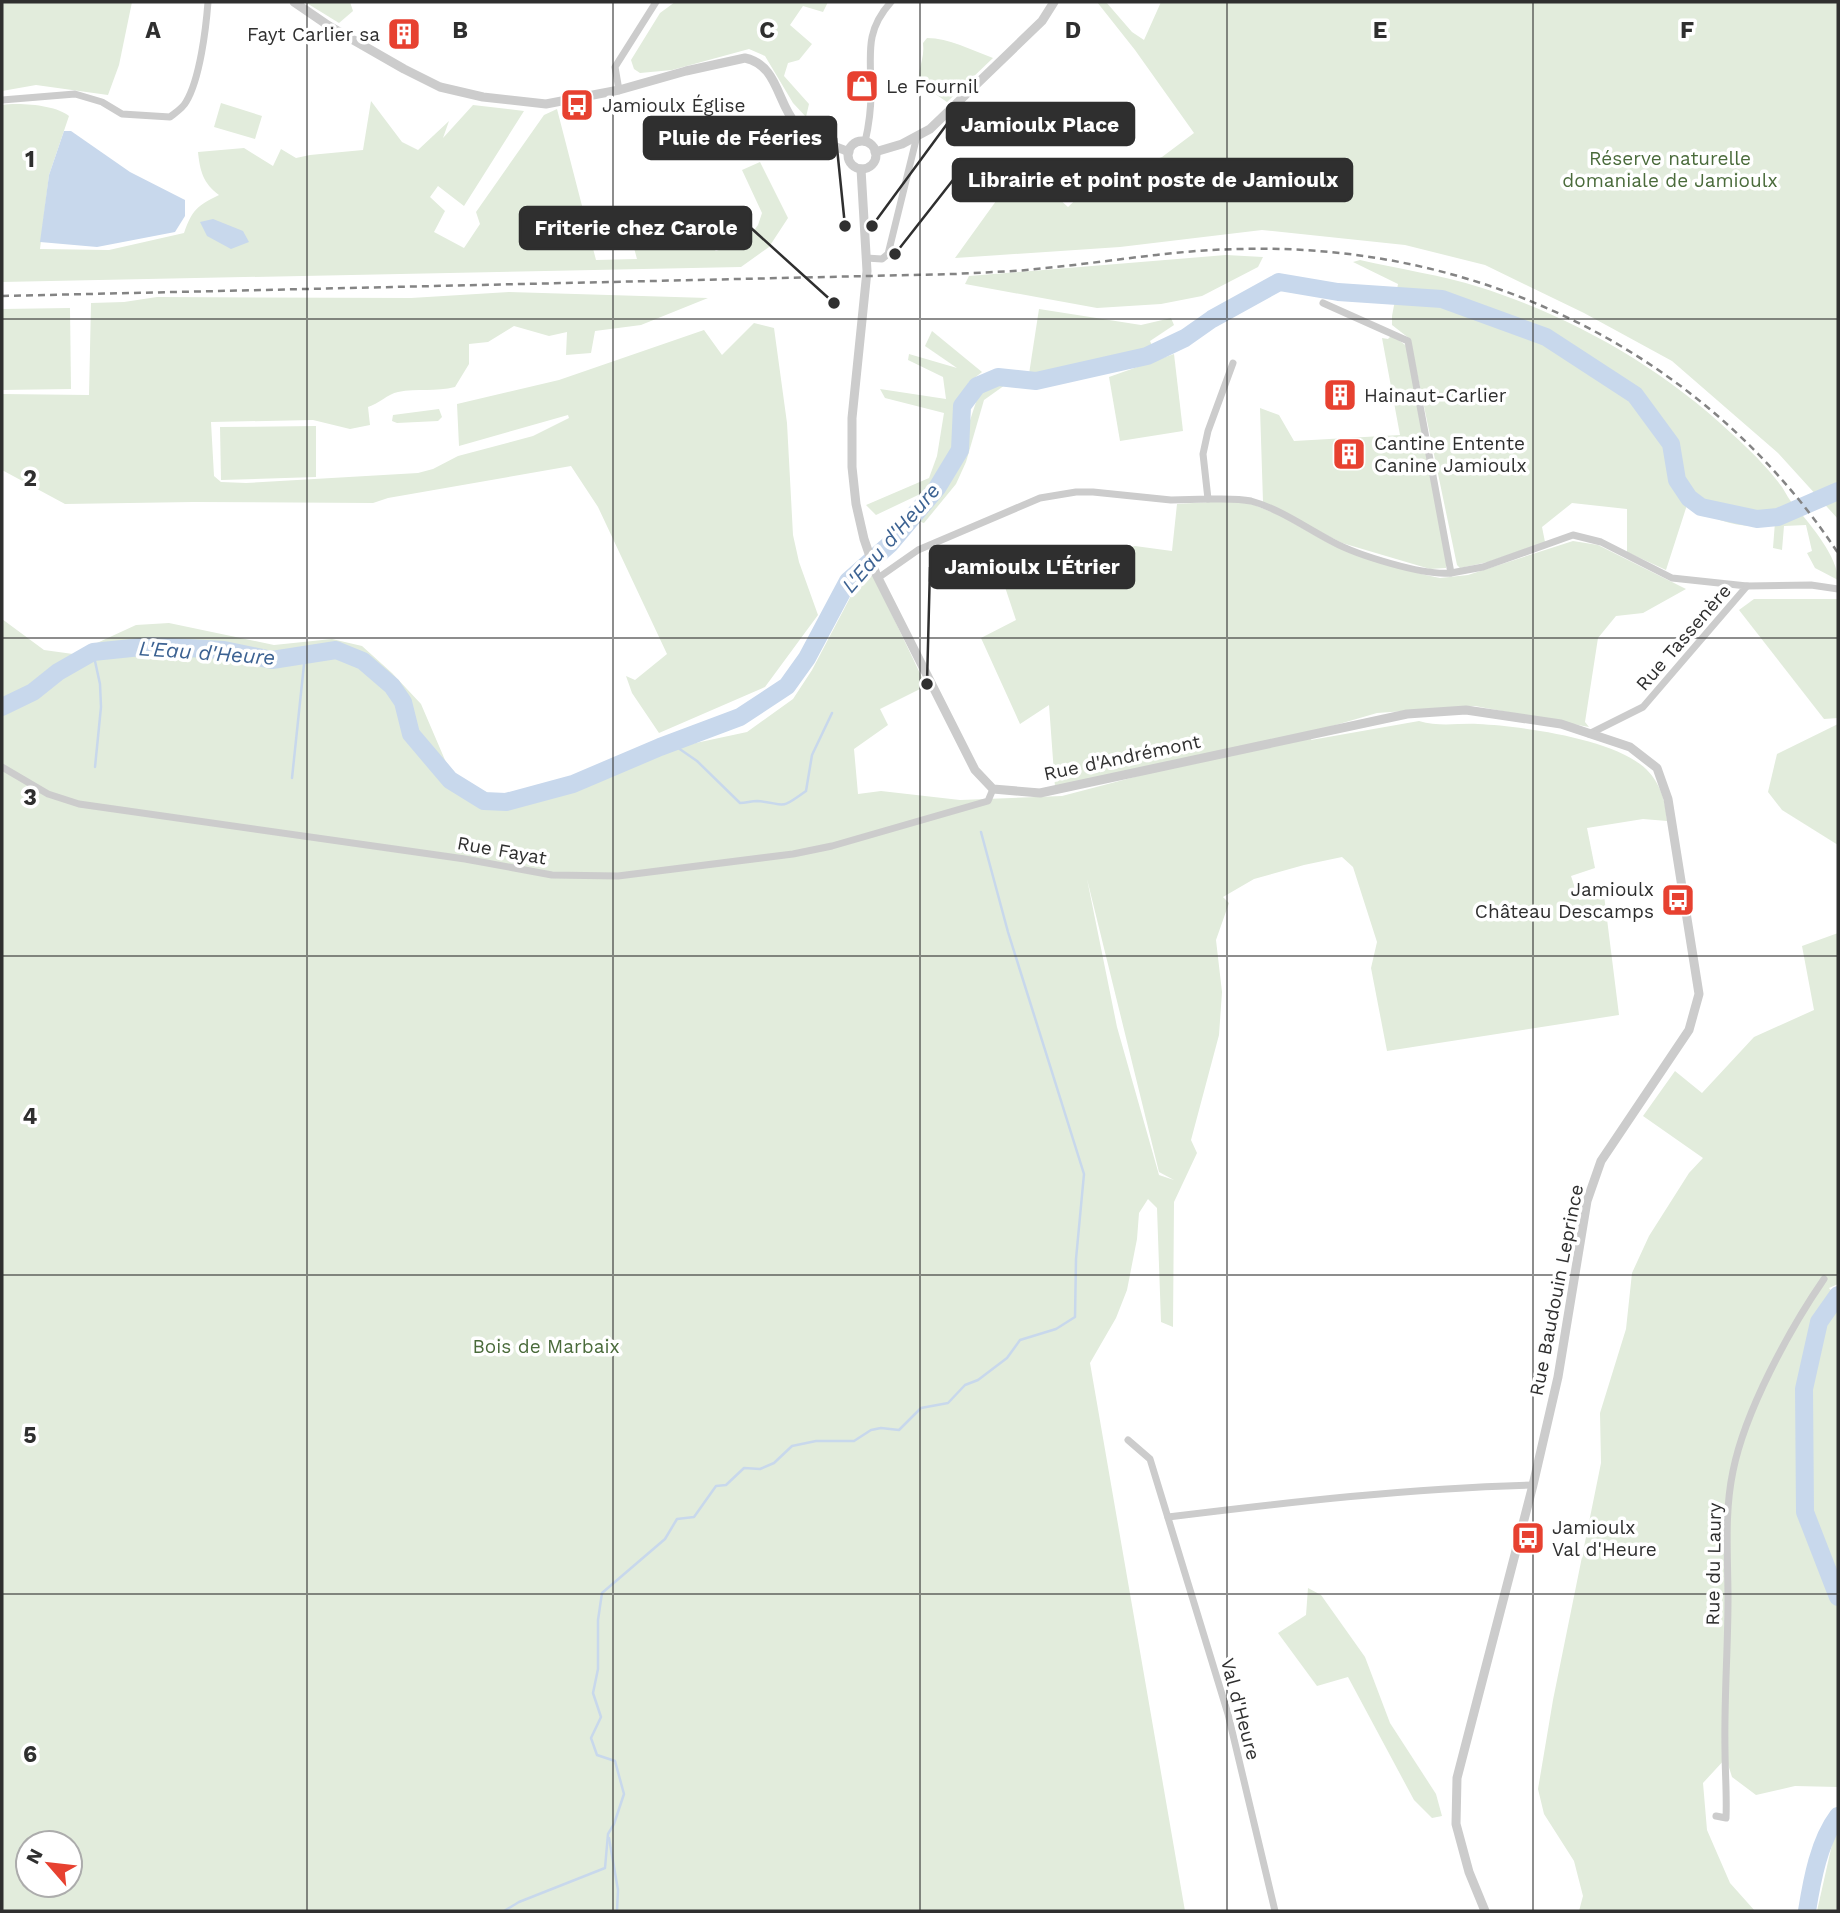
<svg xmlns="http://www.w3.org/2000/svg" width="1840" height="1913" font-family="'Work Sans',sans-serif">
<rect width="100%" height="100%" fill="#fff"/>
<g fill="#e2ecdc" fill-rule="evenodd">
<polygon points="2,2 132,2 119,65 108,95 36,85 2,91"/>
<polygon points="305,2 350,2 353,11 339,23"/>
<polygon points="675,2 828,2 823,12 803,6 790,25 812,44 799,60 788,63 784,76 809,104 806,117 793,103 765,56 749,49 672,70 640,73 634,69 631,60 660,13"/>
<polygon points="1097,2 1106,2 1132,32 1144,40 1161,2 1838,2 1838,519 1778,453 1672,361 1584,313 1485,265 1405,245 1262,230 1120,247 955,258 1022,165 1068,207 1091,185 1162,157 1194,133 1135,50"/>
<path d="M927,38C949,38 971,50 993,58L947,102L919,83C917,70 925,59 923,43Z"/>
<path d="M371,101L402,142L418,150L449,121L443,138L473,105L524,111L464,206L438,186L430,197L445,211L434,232L464,248L480,224L476,212L544,115L557,109L596,260L637,259L634,248L648,225L679,209L690,221L695,235L716,251L746,241L758,225L762,213L742,170L760,162L788,218L769,247L741,267L2,282V105C18,102 57,105 69,116L49,175L40,249L109,250L184,233C192,210 197,206 219,195C203,183 200,171 198,152L244,148L273,166L281,149L296,158L310,155L363,150Z"/>
<polygon points="221,103 262,116 255,139 214,127"/>
<polygon points="1226,255 1263,257 1258,267 1202,296 1161,304 1097,308 965,284 969,276"/>
<path d="M1360,260C1398,269 1442,275 1479,287C1571,316 1661,367 1731,433C1749,449 1768,468 1782,487C1786,493 1789,500 1794,505C1808,522 1838,556 1838,580L1815,568L1807,553L1812,551L1806,525L1784,526L1782,550L1773,548L1775,522C1746,533 1712,519 1687,505L1666,570L1627,552V509L1572,503L1542,527L1545,542L1488,562L1460,568L1457,565L1410,339L1392,325V316L1398,284L1353,262Z"/>
<path d="M509,292L708,298L641,325L595,331L591,353L566,355L567,332L549,336L514,326L488,342L469,344V364L455,387C436,392 417,388 398,392C388,394 378,404 368,407L370,425L350,429L313,420L211,422L214,476L221,482L246,483L418,473L433,469L458,456L533,436L569,418L568,415L459,446L457,404L559,380L704,330L722,355L754,323L774,328L787,423L793,535L799,562L818,615L765,687L659,733L632,693L626,676L635,680L667,654L598,507L571,466L388,498L373,503L193,502L65,504L2,470V394L89,395L91,303L124,302L157,297L411,298Z"/>
<polygon points="70,308 71,389 2,390 2,309"/>
<polygon points="1039,309 1141,325 1171,318 1174,325 1150,341 1153,348 1068,371 1029,374"/>
<polygon points="932,331 982,372 968,383 979,388 959,422 954,451 935,487 876,515 866,505 929,478 937,456 944,413 885,398 880,389 946,399 943,377 908,360 909,354 957,368 925,346"/>
<polygon points="1392,335 1408,347 1446,562 1446,568 1430,569 1342,543 1263,502 1260,408 1279,415 1294,441 1400,435 1382,338 1388,339"/>
<polygon points="1174,354 1183,431 1120,441 1109,377"/>
<polygon points="1001,380 1005,385 984,400 966,462 956,484 924,523 918,521 952,475 978,396"/>
<polygon points="439,409 442,417 438,421 397,423 392,421 393,415"/>
<polygon points="316,426 316,477 221,480 220,427"/>
<path d="M1226,501L1247,502L1281,516L1330,544L1421,574L1440,578L1468,575L1573,541L1598,545L1686,589L1643,613L1616,616L1598,638L1585,722L1589,727L1475,706L1377,713L1315,731L1311,740L1419,721C1439,727 1458,723 1478,724C1521,726 1606,738 1640,764C1658,777 1666,799 1667,821L1643,819L1587,828L1595,868L1571,876L1579,900L1604,895L1619,1015L1387,1051L1371,968L1377,942L1353,867L1342,857L1304,865L1254,879L1223,897L1229,903L1216,940L1222,992L1219,1035L1191,1140L1197,1153L1174,1202L1173,1327L1161,1322L1157,1208L1148,1199L1139,1213L1137,1239L1127,1290L1116,1318L1090,1363L1185,1911H2V619L44,650L73,654L136,625L169,623L274,645L332,639L362,646L392,673L421,704L445,760L452,771L469,785L489,793L528,803L605,778L704,722L691,744L747,732L793,699L812,670L853,592L870,575L874,577L926,686L880,709L888,725L854,749L858,794L881,791L960,800L1062,796L1146,774L1055,787L1049,705L1020,724L981,638L1016,620L1002,578L1135,546L1172,551L1177,504ZM1087,879L1159,1172L1174,1180L1159,1175L1117,1027ZM28,1843H70V1885H28Z"/>
<polygon points="1754,599 1838,599 1838,718 1824,719 1739,610"/>
<polygon points="1838,724 1838,845 1782,810 1768,792 1777,754"/>
<polygon points="1838,933 1838,1284 1829,1288 1838,1300 1838,1787 1795,1786 1756,1795 1732,1777 1726,1758 1703,1783 1707,1830 1730,1883 1755,1911 1579,1911 1583,1896 1574,1861 1544,1814 1538,1789 1553,1700 1601,1463 1600,1413 1626,1329 1632,1273 1649,1236 1689,1173 1703,1158 1643,1116 1675,1071 1702,1093 1754,1037 1814,1010 1802,946"/>
<polygon points="1308,1588 1321,1595 1365,1657 1390,1723 1436,1794 1442,1816 1432,1818 1414,1800 1348,1677 1317,1686 1278,1633 1306,1615"/>
<polygon points="1838,1833 1838,1911 1817,1911 1833,1840"/>
</g>
<g fill="#c8d8ec">
<polygon points="64,131 71,131 130,172 185,200 185,216 175,232 97,247 40,242 49,175"/>
<polygon points="213,219 243,231 249,242 231,249 207,236 200,222"/>
</g>
<g fill="none" stroke-linecap="round" stroke-linejoin="round">
<g stroke="#c8d8ec" stroke-width="2.5">
<polyline points="93,652 100,684 101,707 95,767"/>
<path d="M671,743L697,761L740,803C746,803 751,801 757,801C787,803 777,812 806,791L812,755L832,713"/>
<polyline points="292,778 305,655"/>
<polyline points="609,1838 618,1890 617,1911"/>
<polyline points="504,1911 519,1902 605,1868 608,1834 614,1824 624,1794 615,1761 597,1755 591,1738 601,1717 593,1693 598,1669 598,1620 602,1593 665,1539 677,1519 694,1517 716,1486 726,1485 744,1468 760,1469 774,1463 792,1446 816,1441 854,1441 871,1430 881,1428 899,1430 921,1408 948,1403 965,1385 978,1380 1007,1358 1020,1340 1056,1329 1075,1317 1076,1259 1084,1174 1008,932 981,832"/>
</g>
<g stroke="#c8d8ec" stroke-width="18">
<polyline points="2,707 33,692 58,672 93,652 151,646 224,650 272,660 336,650 363,661 392,686 403,702 411,734 450,780 484,801 506,802 573,784 660,747 740,717 787,686 807,658 848,581 890,544 937,488 960,450 962,406 977,386 998,377 1036,381 1147,356 1185,338 1212,319 1279,282 1338,292 1442,299 1546,337 1635,395 1671,444 1677,480 1689,498 1701,507 1757,519 1778,517 1838,491"/>
<polyline points="1838,1295 1819,1322 1804,1389 1805,1512 1838,1597"/>
<path d="M1807,1911C1812,1880 1819,1841 1838,1816"/>
</g>
<g stroke="#ccc" stroke-width="7">
<polyline points="619,90 615,67 656,2"/>
<path d="M2,100L75,94L102,102L122,114L170,117C175,113 183,108 186,102C200,79 206,28 208,2"/>
<path d="M865,142C869,125 871,109 871,92C871,55 864,32 891,2"/>
<polyline points="866,258 882,259 888,254 917,136"/>
<path d="M1208,499C1222,499 1237,498 1251,501C1280,509 1306,528 1333,542C1357,555 1424,576 1451,573L1408,341L1323,303"/>
<polyline points="1451,573 1483,567 1573,535 1601,542 1672,578 1747,586 1643,707 1589,734"/>
<polyline points="878,578 918,550 1040,498 1076,492 1093,492 1171,500 1208,499 1203,454 1208,431 1233,363"/>
<polyline points="1747,586 1811,585 1838,589"/>
<polyline points="2,767 48,794 79,804 465,859 552,875 618,876 793,854 832,846 988,801 993,789"/>
<polyline points="1128,1440 1150,1459 1228,1714 1275,1911"/>
<path d="M1168,1517C1290,1502 1411,1488 1533,1485"/>
<path d="M1716,1816L1726,1818C1727,1795 1725,1772 1725,1749C1724,1699 1728,1649 1728,1599C1728,1556 1724,1514 1733,1471C1745,1411 1789,1330 1824,1279"/>
</g>
<g stroke="#ccc" stroke-width="9">
<path d="M294,2L329,26L404,69L440,87L483,97L546,104L619,90L686,71L745,58C778,65 777,103 796,124C810,139 830,144 849,152"/>
<circle cx="862" cy="155" r="14"/>
<polyline points="875,152 902,144 930,129 1042,21 1054,2"/>
<polyline points="861,169 867,271 852,418 852,467 856,504 864,539 876,574 975,770 993,789 1040,793 1407,714 1466,710 1561,724 1630,747 1657,768 1668,799 1699,994 1689,1030 1601,1161 1587,1201 1558,1377 1533,1485 1457,1778 1456,1824 1469,1872 1485,1911"/>
</g>
<path stroke="#848484" stroke-width="2.5" stroke-dasharray="7 5" stroke-linecap="butt" d="M2,296L955,274C985,272 1015,272 1045,268C1109,262 1174,250 1239,249C1479,242 1705,352 1838,553"/>
</g>
<path fill="none" stroke="#2f2f2f" stroke-width="2" stroke-opacity="0.55" d="M307,2V1911M613,2V1911M920,2V1911M1227,2V1911M1533,2V1911M2,319H1838M2,638H1838M2,956H1838M2,1275H1838M2,1594H1838"/>
<defs>
<symbol id="building-square" viewBox="-11 -11 22 22"><rect x="-9" y="-9" width="18" height="18" rx="4" fill="#e74130" stroke="#fff"/><path d="M-4-6H4V6H1V3H-1V6H-4ZM-2.5-4.3h1.7v1.8h-1.7ZM.8-4.3h1.7v1.8H.8ZM-2.5-1h1.7V.8h-1.7ZM.8-1h1.7V.8H.8Z" fill="#fff"/></symbol>
<symbol id="shop-square" viewBox="-11 -11 22 22"><rect x="-9" y="-9" width="18" height="18" rx="4" fill="#e74130" stroke="#fff"/><path d="M-5-2.5h2.3a2.7 3.5 0 0 1 5.4 0H5L5.5 6h-11ZM-1.5-2.5h3a1.5 2.3 0 0 0-3 0Z" fill="#fff"/></symbol>
<symbol id="bus-square" viewBox="-11 -11 22 22"><rect x="-9" y="-9" width="18" height="18" rx="4" fill="#e74130" stroke="#fff"/><path d="M-5-6H5V4H4V6H2V4H-2V6H-4V4H-5ZM-3.5-4V0h7V-4ZM-3.5 1.2v1.5H-2V1.2ZM2 1.2v1.5H3.5V1.2Z" fill="#fff"/></symbol>
</defs>
<g fill-rule="evenodd">
<use href="#building-square" x="385" y="15" width="38" height="38"/>
<use href="#shop-square" x="843" y="67" width="38" height="38"/>
<use href="#bus-square" x="558" y="86" width="38" height="38"/>
<use href="#building-square" x="1321" y="376" width="38" height="38"/>
<use href="#building-square" x="1330" y="435" width="38" height="38"/>
<use href="#bus-square" x="1659" y="881" width="38" height="38"/>
<use href="#bus-square" x="1509" y="1519" width="38" height="38"/>
</g>
<g text-anchor="middle" stroke-width="7" stroke-linejoin="round" paint-order="stroke">
<g font-size="19" fill="#2f2f2f" stroke="#fff" text-anchor="start">
<text x="380" y="41" text-anchor="end">Fayt Carlier sa</text>
<text x="886" y="93">Le Fournil</text>
<text x="602" y="112">Jamioulx Église</text>
<text x="1364" y="402">Hainaut-Carlier</text>
<text x="1374" y="450">Cantine Entente<tspan x="1374" dy="22">Canine Jamioulx</tspan></text>
<text x="1654" y="896" text-anchor="end">Jamioulx<tspan x="1654" dy="22">Château Descamps</tspan></text>
<text x="1552" y="1534">Jamioulx<tspan x="1552" dy="22">Val d'Heure</tspan></text>
</g>
<g font-size="19" fill="#4a6b3b" stroke="#fff">
<text x="1670" y="165">Réserve naturelle<tspan x="1670" dy="22">domaniale de Jamioulx</tspan></text>
<text x="546" y="1353">Bois de Marbaix</text>
</g>
<g font-size="19" fill="#2f2f2f" stroke="#fff">
<text transform="translate(1683 637) rotate(-49)" y="7">Rue Tassenère</text>
<text transform="translate(1122 757) rotate(-12)" y="7">Rue d'Andrémont</text>
<text transform="translate(502 850) rotate(10)" y="7">Rue Fayat</text>
<text transform="translate(1556 1290) rotate(-79)" y="7">Rue Baudouin Leprince</text>
<text transform="translate(1713 1564) rotate(-89)" y="7">Rue du Laury</text>
<text transform="translate(1241 1709) rotate(75)" y="7">Val d'Heure</text>
</g>
<g font-size="21" font-style="italic" fill="#3c6292" stroke="#fff">
<text transform="translate(891 538) rotate(-49)" y="7">L'Eau d'Heure</text>
<text transform="translate(207 653) rotate(4)" y="7">L'Eau d'Heure</text>
</g>
</g>
<g font-size="23" text-anchor="middle" font-weight="bold" fill="#2f2f2f" stroke="#fff" stroke-width="7" stroke-linejoin="round" paint-order="stroke">
<text x="153" y="38">A</text>
<text x="460" y="38">B</text>
<text x="767" y="38">C</text>
<text x="1073" y="38">D</text>
<text x="1380" y="38">E</text>
<text x="1687" y="38">F</text>
<text x="30" y="167">1</text>
<text x="30" y="486">2</text>
<text x="30" y="805">3</text>
<text x="30" y="1124">4</text>
<text x="30" y="1443">5</text>
<text x="30" y="1762">6</text>
</g>
<path fill="none" stroke="#2f2f2f" stroke-width="2.5" d="M872 226L947 124M845 226L836 138M895 254L953 180M834 303L751 228M927 684L930 567"/>
<g fill="#2f2f2f" stroke="#fff" stroke-width="2.5">
<circle cx="872" cy="226" r="7"/>
<circle cx="845" cy="226" r="7"/>
<circle cx="895" cy="254" r="7"/>
<circle cx="834" cy="303" r="7"/>
<circle cx="927" cy="684" r="7"/>
</g>
<g fill="#2f2f2f" stroke="#2f2f2f" stroke-width="2.5">
<rect x="947" y="103" width="187" height="42" rx="7"/>
<rect x="644" y="117" width="192" height="42" rx="7"/>
<rect x="953" y="159" width="399" height="42" rx="7"/>
<rect x="520" y="207" width="231" height="42" rx="7"/>
<rect x="930" y="546" width="204" height="42" rx="7"/>
</g>
<g font-size="21" text-anchor="middle" font-weight="bold" fill="#fff">
<text x="1040" y="132">Jamioulx Place</text>
<text x="740" y="145">Pluie de Féeries</text>
<text x="1153" y="187">Librairie et point poste de Jamioulx</text>
<text x="636" y="235">Friterie chez Carole</text>
<text x="1032" y="574">Jamioulx L'Étrier</text>
</g>
<rect width="1840" height="1913" fill="none" stroke="#2f2f2f" stroke-width="7"/>
<g transform="translate(49 1864) rotate(298)"><circle r="33" fill="#ffffff" stroke="#acacac" stroke-width="2"/>
<path d="M0-5L12 26L0 18L-12 26Z" fill="#e74130"/>
<text y="-10" font-size="19" font-weight="bold" text-anchor="middle" fill="#2f2f2f">N</text>
</g>
</svg>
